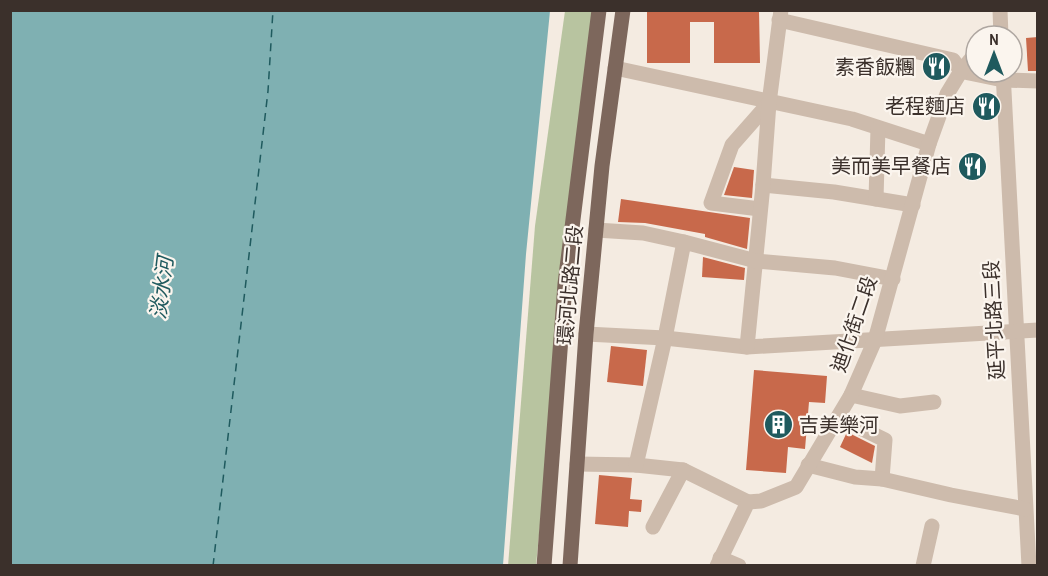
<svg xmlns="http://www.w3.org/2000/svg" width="1048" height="576" font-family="'Archivo Narrow','Noto Sans TC',sans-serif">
<rect width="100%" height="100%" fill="#f4ebe1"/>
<polygon fill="#b8c4a0" points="565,11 592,11 536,565 508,566 535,226"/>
<polygon fill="#7fb0b2" points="10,11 550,11 526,254 503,565 11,565"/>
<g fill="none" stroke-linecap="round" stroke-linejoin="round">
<polyline stroke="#1f5a5e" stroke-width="1.5" stroke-dasharray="8 6" stroke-linecap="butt" points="213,566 268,91 273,10"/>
</g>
<g fill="#c8694b">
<polygon points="647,10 759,10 760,63 714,63 714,22 690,22 690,63 647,63"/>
<polygon points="1038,37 1038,71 1028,71 1026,38"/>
<polygon points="734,167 754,170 752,198 724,195"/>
<polygon points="621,199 750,218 747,249 705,237 705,234 645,223 618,222"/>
<polygon points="703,257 745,268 744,280 702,277"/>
<polygon points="611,346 647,350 643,386 607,382"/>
<polygon points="754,370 827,376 825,403 809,402 805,449 788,447 786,473 746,470"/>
<polygon points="847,432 875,446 872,463 840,447"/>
<polygon points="599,475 632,478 630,499 642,500 641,512 629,511 628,527 595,524"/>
</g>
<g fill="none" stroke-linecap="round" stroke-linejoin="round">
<g stroke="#cdbbac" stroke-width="15">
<polyline points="1000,10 1001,36"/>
<polyline points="779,20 953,60 961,71 969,73 1003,80 1038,81"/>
<polyline points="615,68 852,119 929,144"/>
<polyline points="1003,72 1029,566"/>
<polyline points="763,185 834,192 913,205"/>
<polyline points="876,199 878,128"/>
<polyline points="760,209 711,203 732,145 769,103"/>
<polyline points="596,230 643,233 684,242"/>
<polyline points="586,334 665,338 747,347 1038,330"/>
<polyline points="747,347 763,185 769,103 781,10"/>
<polyline points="851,395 900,406 934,402"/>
<polyline points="838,417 885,440 882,479 951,495 1025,509"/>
<polyline points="577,464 636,465 683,470 748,502"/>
<polyline points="636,465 665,338 684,242 756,261 835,268 893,279"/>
<polyline points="808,465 855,477 882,479"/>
<polyline points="653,527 683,470"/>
<polyline points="720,558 739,566"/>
<polyline points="717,566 748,502 761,501 796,487 851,395 875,340 929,144 947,94 961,71 976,53"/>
<polyline points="923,566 932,526"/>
</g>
<g stroke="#7d675c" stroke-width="15">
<polyline points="544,566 565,284 599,10"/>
<polyline points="570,566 586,334 602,166 623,10"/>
</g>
</g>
<defs>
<symbol id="restaurant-disc" viewBox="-11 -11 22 22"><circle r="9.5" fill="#1f5a5e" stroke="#fbf5ee"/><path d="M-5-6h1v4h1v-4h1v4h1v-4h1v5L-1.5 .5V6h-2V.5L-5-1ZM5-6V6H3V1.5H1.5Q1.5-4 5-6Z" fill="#fff"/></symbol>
<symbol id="building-disc" viewBox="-11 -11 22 22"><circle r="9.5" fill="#1f5a5e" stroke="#fbf5ee"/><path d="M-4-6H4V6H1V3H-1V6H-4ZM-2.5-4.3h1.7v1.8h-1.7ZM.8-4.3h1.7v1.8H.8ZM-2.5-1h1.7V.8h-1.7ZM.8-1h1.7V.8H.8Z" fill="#fff"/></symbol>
</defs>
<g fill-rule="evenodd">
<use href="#restaurant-disc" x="920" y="50" width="33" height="33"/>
<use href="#restaurant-disc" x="970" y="90" width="33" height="33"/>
<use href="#restaurant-disc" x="956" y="150" width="33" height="33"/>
<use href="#building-disc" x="762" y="408" width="33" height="33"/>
</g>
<g text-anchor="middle" stroke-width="4.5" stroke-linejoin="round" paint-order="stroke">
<g font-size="20" fill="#3b302b" stroke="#fbf5ee" text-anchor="end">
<text x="915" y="74">素香飯糰</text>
<text x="965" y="113">老程麵店</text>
<text x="951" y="173">美而美早餐店</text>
<text x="799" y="432" text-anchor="start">吉美樂河</text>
</g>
<g font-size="20" fill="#3b302b" stroke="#fbf5ee">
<text transform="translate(570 285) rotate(-85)" y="7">環河北路二段</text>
<text transform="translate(994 320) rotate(-93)" y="7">延平北路三段</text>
<text transform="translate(854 324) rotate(-71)" y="7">迪化街二段</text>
</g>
<g font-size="21" font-style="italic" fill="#1f5a5e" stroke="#fbf5ee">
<text transform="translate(162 288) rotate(-83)" y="7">淡水河</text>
</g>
</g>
<rect width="1048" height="576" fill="none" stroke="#3b302b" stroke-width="24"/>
<g transform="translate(994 54)"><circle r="28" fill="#fbf5ee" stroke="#aea6a0" stroke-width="1.5"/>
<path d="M0-4.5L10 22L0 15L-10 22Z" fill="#1f5a5e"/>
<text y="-9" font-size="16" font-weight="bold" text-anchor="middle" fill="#3b302b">N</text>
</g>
</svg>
